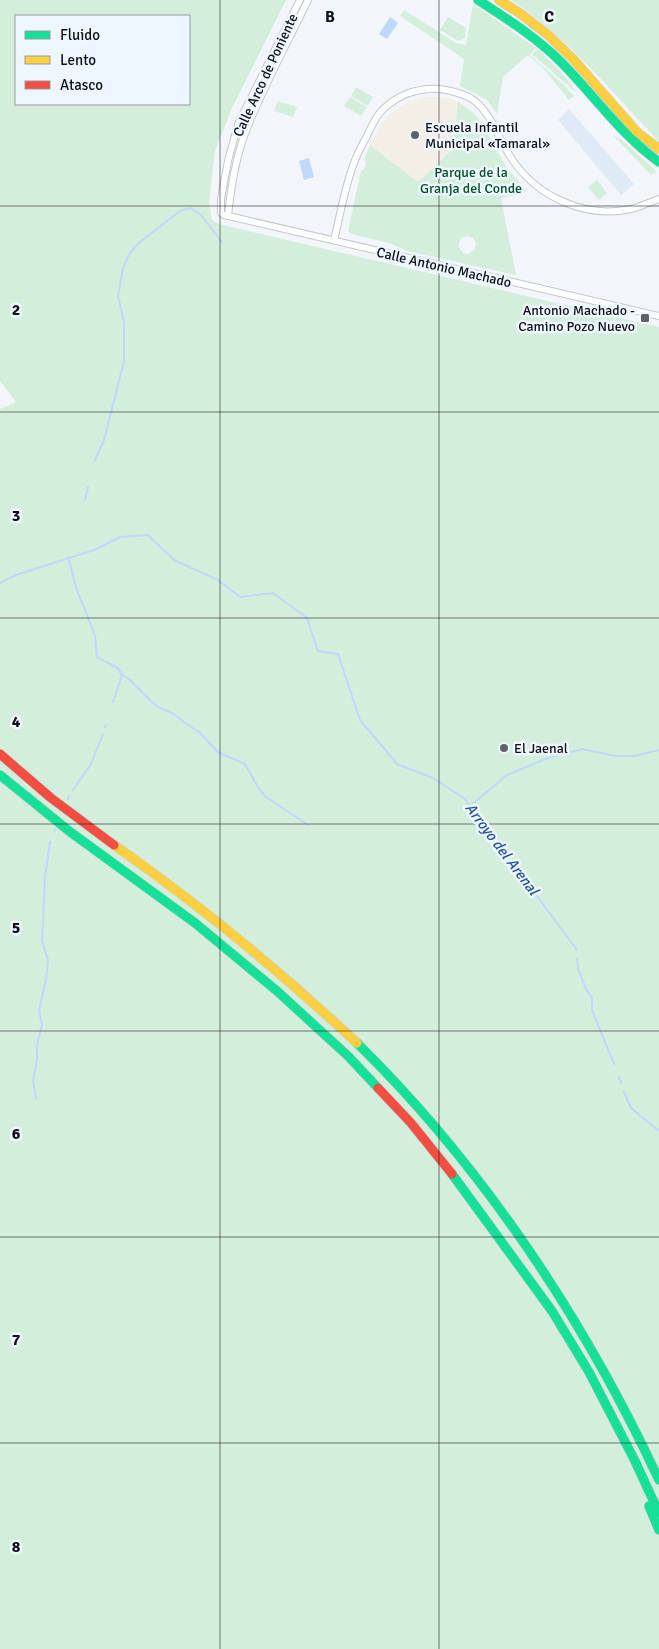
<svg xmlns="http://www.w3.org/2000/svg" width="659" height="1649" font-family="Signika,sans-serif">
<rect width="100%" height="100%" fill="#f2f6fb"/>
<polygon fill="#e0eaf4" points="569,109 634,184 621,195 558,120"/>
<polygon fill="#f4efe6" points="425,97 444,97 458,102 452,150 418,182 370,145 381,125 391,113 409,101"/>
<g fill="#d4eedc" fill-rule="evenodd">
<path d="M0,0H286L232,108L215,151L209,204L212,220L219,224L659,327V1649H0V409L16,402L0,381ZM16,16H189V104H16Z"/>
<path d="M511,0H659V142C612,92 568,38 511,0Z"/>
<polygon points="473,4 536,48 530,55 564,85 574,96 569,100 543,68 528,55 503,77 497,114 487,100 460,86 464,59 400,16 404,10 456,43 466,45"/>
<polygon points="448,17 466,28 465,38 458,41 440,30"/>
<polygon points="538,49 561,72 577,92 573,90 532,54"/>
<polygon points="356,87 373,97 368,106 351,96"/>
<polygon points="350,97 367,107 361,116 344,106"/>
<polygon points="278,101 297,107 293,117 274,111"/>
<path d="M458,102C485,118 485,131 500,156C506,168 517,179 526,190L523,194L501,198L516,275L407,251L389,243L351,234L348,231L361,170L364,169L366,162L364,160L370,145L418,182L452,150ZM467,236L473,238L476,243L475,249L468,254L463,253L458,246L461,238Z"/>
<polygon points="613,135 622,140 657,172 651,175"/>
<polygon points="597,180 607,193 599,200 588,187"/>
</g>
<g fill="#bfd8fc">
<polygon points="390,17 398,23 387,39 379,34"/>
<polygon points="309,158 314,177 304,180 299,161"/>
</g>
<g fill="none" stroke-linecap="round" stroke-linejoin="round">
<g stroke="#bfd8fc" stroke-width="2">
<polyline points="95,460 104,440 124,361 124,322 118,296 123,268 129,254 140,242 180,211 190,208 200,214 222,242"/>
<polyline points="85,500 88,487"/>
<polyline points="68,557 77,590 95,635 97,657 118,668 122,675 113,702"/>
<polyline points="0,583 16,575 97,549 120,537 148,535 174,560 218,580 240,597 273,593 307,618 318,651 338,654 360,720 397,764 433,778 465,799 577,950"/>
<polyline points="122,675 129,679 156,706 174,714 185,723 199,732 218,752 245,764 259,789 266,797 308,825"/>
<polyline points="105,727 106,725"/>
<polyline points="73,790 91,764 103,734"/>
<polyline points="68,799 69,796"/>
<polyline points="470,806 507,775 548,758 582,749 616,756 635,756 659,750"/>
<polyline points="54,832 55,829"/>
<polyline points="577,959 578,969 586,989 592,998 592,1010 614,1064"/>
<polyline points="619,1077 621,1083"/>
<polyline points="624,1092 631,1108 659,1131"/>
<polyline points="36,1099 33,1081 37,1059 37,1044 42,1025 39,1010 46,980 48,960 42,941 45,877 50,842"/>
</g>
<defs>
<g id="street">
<polyline points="300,0 238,124 228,161 221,199 221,213 224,215 659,316"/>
<path d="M228,216C231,186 236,154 248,126C265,83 288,42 308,0"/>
<path d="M334,240C340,216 345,186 354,163C357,154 362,145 367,136C372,125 378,112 388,105C400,95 413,90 429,89C442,88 466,93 476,102C493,117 498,138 510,156C535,196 584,219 631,209C640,207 650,202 659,199"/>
</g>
<g id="fast">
<path d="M478,0C507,19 536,37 560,61C594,95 620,134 659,162"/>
<polyline points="0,775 69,831 195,923 277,991 348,1056 378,1088"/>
<path d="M357,1043C483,1167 584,1319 659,1480"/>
<polyline points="452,1174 552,1311 589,1372 635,1461 659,1513"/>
<polyline points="649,1506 659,1530"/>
</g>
<g id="slow">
<polyline points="499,0 521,14 548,35 573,59 637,132 659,149"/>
<path d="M114,845C200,905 280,971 357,1043"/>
</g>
<g id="jam">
<polyline points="0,754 51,798 114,845"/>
<polyline points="378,1088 411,1123 452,1174"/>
</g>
</defs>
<use href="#street" stroke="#c3c7ca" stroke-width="8"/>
<use href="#fast" stroke="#c3c7ca" stroke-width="10"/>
<use href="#slow" stroke="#c3c7ca" stroke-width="10"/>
<use href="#jam" stroke="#c3c7ca" stroke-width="10"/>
<use href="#street" stroke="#fdfefe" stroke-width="6"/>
<use href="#fast" stroke="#16e098" stroke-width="9"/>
<use href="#slow" stroke="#ffcf43" stroke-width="9"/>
<use href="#jam" stroke="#f24e42" stroke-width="9"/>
</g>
<path fill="none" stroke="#0f1215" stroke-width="1" stroke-opacity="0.55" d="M220,0V1649M439,0V1649M0,206H659M0,412H659M0,618H659M0,824H659M0,1031H659M0,1237H659M0,1443H659"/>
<g fill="#5e6266" stroke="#eef6ff" stroke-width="2">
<circle cx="415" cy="135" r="5"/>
<rect x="640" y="313" width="10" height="10" rx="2.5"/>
<circle cx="504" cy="748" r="5"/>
</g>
<g text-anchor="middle" stroke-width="5" stroke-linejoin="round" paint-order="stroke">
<g font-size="14" fill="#0f1215" stroke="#eef6ff">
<text transform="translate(265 75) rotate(-65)" y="5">Calle Arco de Poniente</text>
<text transform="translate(444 267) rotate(13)" y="5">Calle Antonio Machado</text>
</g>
<g font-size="14" fill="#0f1215" stroke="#eef6ff" text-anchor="start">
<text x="425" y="132">Escuela Infantil<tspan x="425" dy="16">Municipal «Tamaral»</tspan></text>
<text x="635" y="315" text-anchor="end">Antonio Machado -<tspan x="635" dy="16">Camino Pozo Nuevo</tspan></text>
<text x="514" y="753">El Jaenal</text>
</g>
<g font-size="14" fill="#015123" stroke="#eef6ff">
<text x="471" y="177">Parque de la<tspan x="471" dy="16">Granja del Conde</tspan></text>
</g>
<g font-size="15" font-style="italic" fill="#1f5299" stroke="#eef6ff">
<text transform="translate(502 849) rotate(53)" y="5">Arroyo del Arenal</text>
</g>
</g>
<g font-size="16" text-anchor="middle" font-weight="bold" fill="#0f1215" stroke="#eef6ff" stroke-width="5" stroke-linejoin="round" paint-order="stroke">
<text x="330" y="22">B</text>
<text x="549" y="22">C</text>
<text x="16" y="315">2</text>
<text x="16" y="521">3</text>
<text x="16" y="727">4</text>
<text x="16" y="933">5</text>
<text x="16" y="1139">6</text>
<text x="16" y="1345">7</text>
<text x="16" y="1552">8</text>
</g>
<rect x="15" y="15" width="175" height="90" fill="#eef6ff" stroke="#959ba1"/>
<rect x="25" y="31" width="25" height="8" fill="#16e098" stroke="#959ba1"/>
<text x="60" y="40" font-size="15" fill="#0f1215">Fluido</text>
<rect x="25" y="56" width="25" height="8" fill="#ffcf43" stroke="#959ba1"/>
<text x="60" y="65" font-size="15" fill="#0f1215">Lento</text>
<rect x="25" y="81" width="25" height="8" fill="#f24e42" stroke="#959ba1"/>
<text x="60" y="90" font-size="15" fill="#0f1215">Atasco</text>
</svg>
